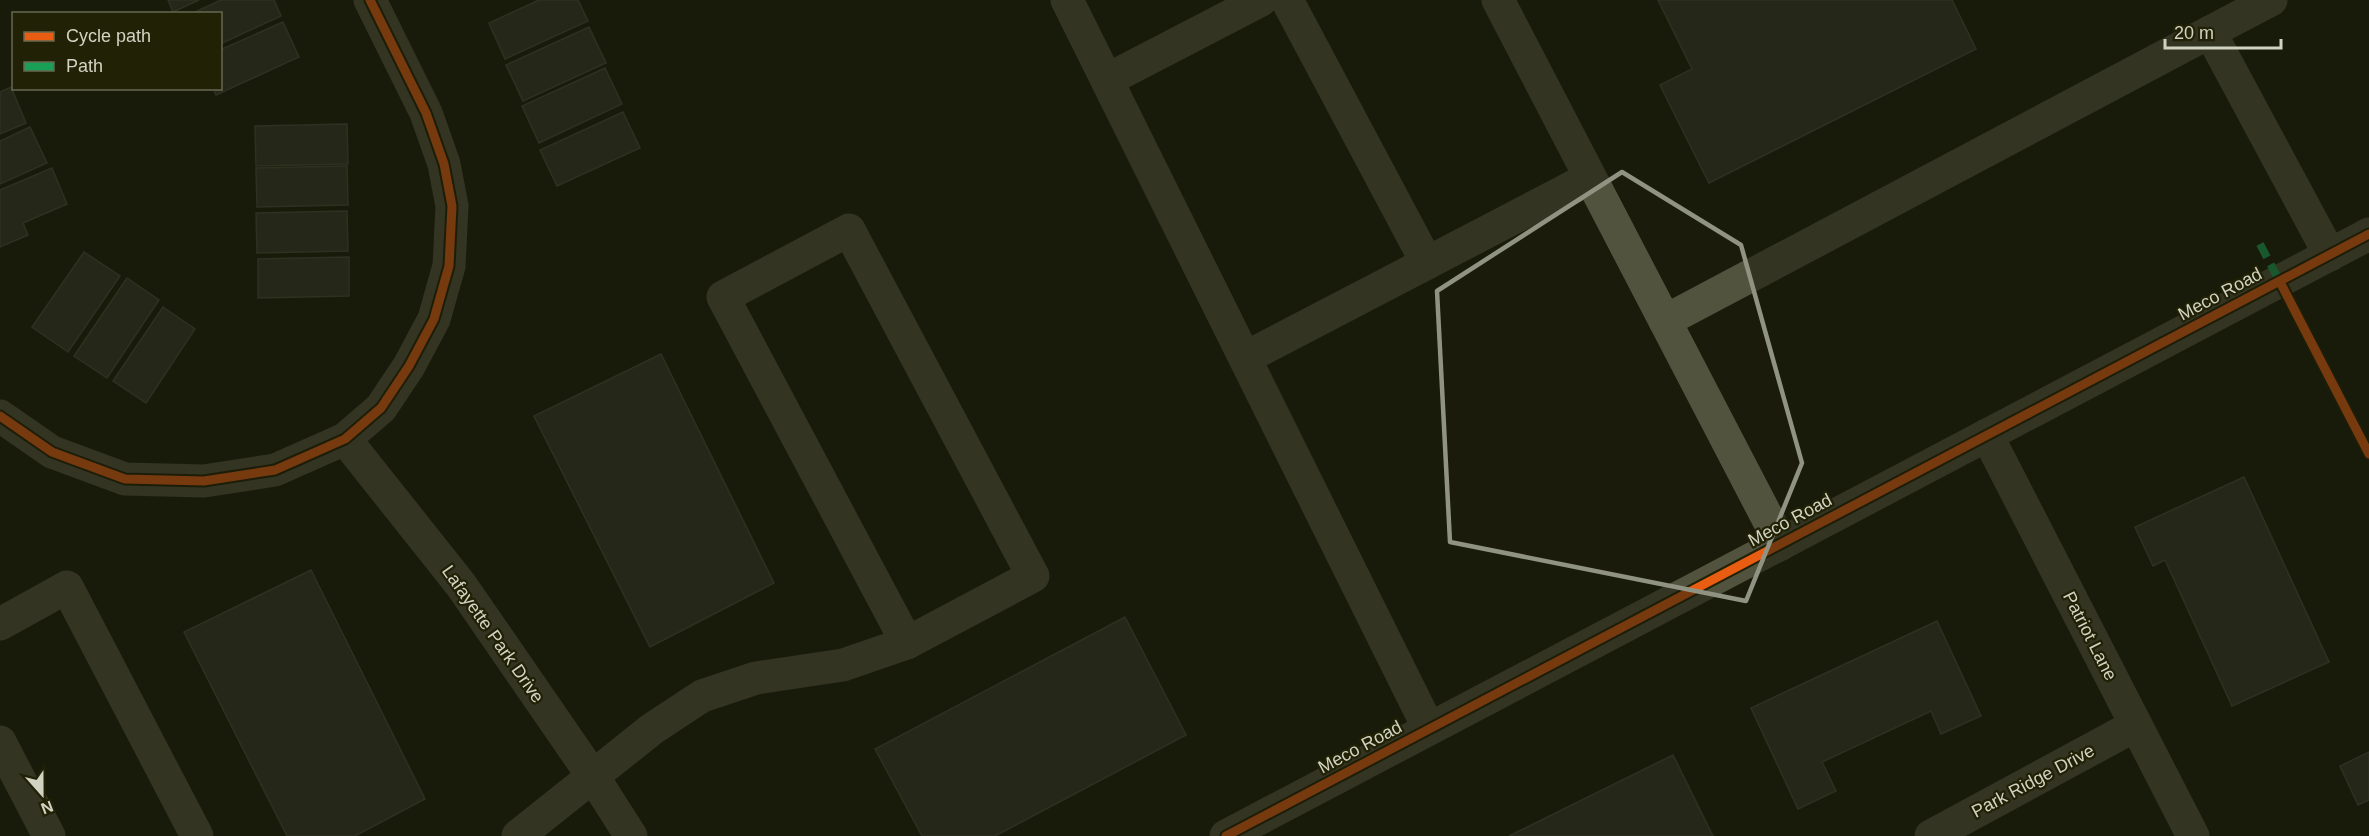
<svg xmlns="http://www.w3.org/2000/svg" width="2369" height="836" font-family="Helvetica,sans-serif">
<rect width="100%" height="100%" fill="#1a1b0b"/>
<g fill="#343628" stroke="#48493b" stroke-width="1.5">
<polygon points="168,0 199,0 173,12"/>
<polygon points="221,0 274,0 281,16 220,44 220,14 191,14"/>
<polygon points="539,0 578,0 588,21 505,59 489,23"/>
<polygon points="1658,0 1952,0 1976,49 1709,183 1660,85 1692,69"/>
<polygon points="283,22 299,57 216,95 213,88 220,88 220,50"/>
<polygon points="589,27 606,63 523,101 506,65"/>
<polygon points="605,68 622,104 539,143 522,106"/>
<polygon points="11,87 26,123 0,134 0,92"/>
<polygon points="623,112 640,148 557,186 540,150"/>
<polygon points="347,124 348,164 256,166 255,126"/>
<polygon points="30,127 47,163 0,184 0,141"/>
<polygon points="347,166 348,205 257,207 256,168"/>
<polygon points="52,168 67,204 23,223 28,235 0,247 0,190"/>
<polygon points="347,211 348,251 257,253 256,213"/>
<polygon points="84,252 120,276 68,352 32,327"/>
<polygon points="349,257 349,296 258,298 258,259"/>
<polygon points="127,278 159,300 107,378 74,356"/>
<polygon points="163,307 195,329 146,403 113,381"/>
<polygon points="661,354 774,583 650,647 534,416"/>
<polygon points="2244,477 2329,662 2232,706 2165,560 2153,566 2135,527"/>
<polygon points="311,570 425,799 355,836 287,836 184,632"/>
<polygon points="1125,617 1186,735 995,836 922,836 875,749"/>
<polygon points="1937,621 1981,716 1941,734 1931,711 1822,762 1836,791 1798,809 1751,708"/>
<polygon points="2369,752 2369,800 2358,805 2340,766"/>
<polygon points="1673,755 1713,836 1509,836"/>
</g>
<g fill="none" stroke-linecap="round" stroke-linejoin="round">
<g stroke="#52533e" stroke-width="33">
<polyline points="1067,0 1429,729"/>
<polyline points="1287,0 1427,263"/>
<polyline points="1498,0 1781,544"/>
<polyline points="2271,0 2210,32 2330,255"/>
<polyline points="1107,80 1261,0"/>
<polygon points="849,230 1033,576 907,643 723,297"/>
<polyline points="1665,321 2210,32"/>
<polyline points="1245,358 1590,178"/>
<polyline points="0,416 52,452 125,479 204,481 275,470 345,439 381,408 409,366 434,319 449,266 452,206 444,164 426,113 370,0"/>
<polyline points="1987,435 2193,836"/>
<polyline points="345,439 461,585 594,778 631,836"/>
<polyline points="0,624 67,587 197,836"/>
<polyline points="0,742 49,836"/>
<polyline points="518,836 652,729 702,696 756,678 843,665 907,643"/>
<polyline points="1226,836 2369,234"/>
<polyline points="1931,836 2136,725"/>
</g>
<polyline stroke="#1a9f57" stroke-width="8" stroke-dasharray="15 8" stroke-linecap="butt" points="2260,244 2282,286"/>
<defs>
<g id="cycleway">
<polyline points="2280,282 2369,454"/>
<polyline points="0,416 52,452 125,479 204,481 275,470 345,439 381,408 409,366 434,319 449,266 452,206 444,164 426,113 370,0"/>
<polyline points="1226,836 2369,234"/>
</g>
</defs>
<use href="#cycleway" stroke="#202105" stroke-width="13"/>
<use href="#cycleway" stroke="#e95d12" stroke-width="9"/>
</g>
<path d="M0 0H2369V836H0ZM1622,172L1741,245L1802,463L1746,601L1450,542L1437,291Z" fill="#1a1b0b" fill-opacity=".55" fill-rule="evenodd"/>
<path fill="none" stroke="#919382" stroke-width="4.5" stroke-linejoin="round" d="M1622,172L1741,245L1802,463L1746,601L1450,542L1437,291Z"/>
<g text-anchor="middle" stroke-width="4.5" stroke-linejoin="round" paint-order="stroke">
<g font-size="18" fill="#d1d3c2" stroke="#202105">
<text transform="translate(2220 294) rotate(-28)" y="6">Meco Road</text>
<text transform="translate(1790 520) rotate(-28)" y="6">Meco Road</text>
<text transform="translate(493 634) rotate(55)" y="6">Lafayette Park Drive</text>
<text transform="translate(2090 636) rotate(63)" y="6">Patriot Lane</text>
<text transform="translate(1360 747) rotate(-28)" y="6">Meco Road</text>
<text transform="translate(2033 781) rotate(-28)" y="6">Park Ridge Drive</text>
</g>
</g>
<rect x="12" y="12" width="210" height="78" fill="#202105" stroke="#676851" stroke-width="1.5"/>
<rect x="24" y="32" width="30" height="9" fill="#e95d12" stroke="#676851" stroke-width="1.5"/>
<text x="66" y="42" font-size="18" fill="#d1d3c2">Cycle path</text>
<rect x="24" y="62" width="30" height="9" fill="#1a9f57" stroke="#676851" stroke-width="1.5"/>
<text x="66" y="72" font-size="18" fill="#d1d3c2">Path</text>
<g transform="translate(42 794) rotate(159)" stroke="#202105" stroke-width="4.5" paint-order="stroke">
<path d="M0-4.5L10 22L0 15L-10 22Z" fill="#d1d3c2"/>
<text y="-9" font-size="16" font-weight="bold" text-anchor="middle" fill="#d1d3c2">N</text>
</g>
<path d="M2165 39v9h116v-9" fill="none" stroke="#d1d3c2" stroke-width="3"/>
<text x="2174" y="39" font-size="18" fill="#d1d3c2" stroke="#202105" stroke-width="4.5" paint-order="stroke">20 m</text>
</svg>
